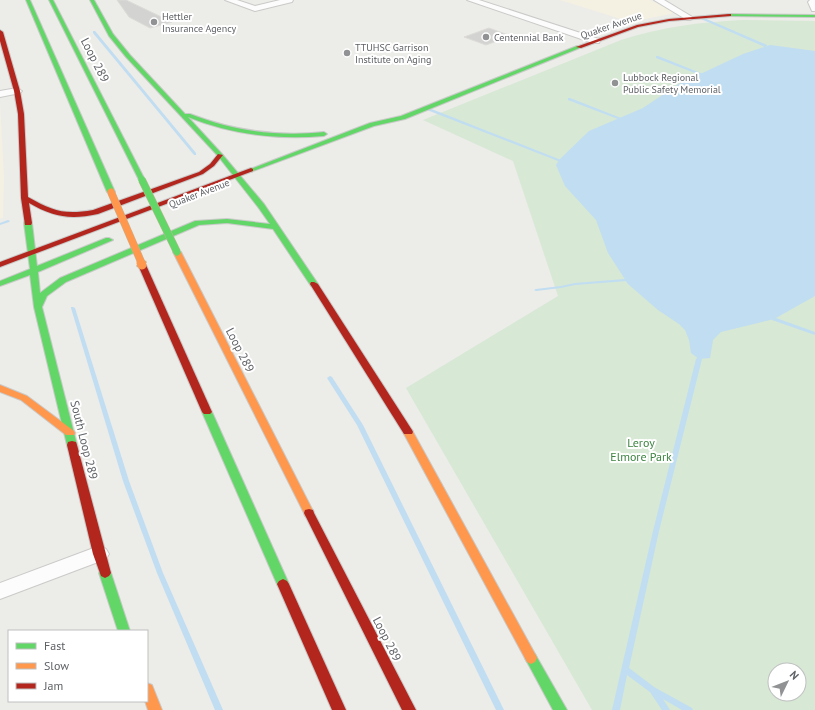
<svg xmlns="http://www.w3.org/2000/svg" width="815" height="710" font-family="'PT Sans',sans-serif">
<rect width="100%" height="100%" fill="#ecece8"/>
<g fill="#f4f1e3">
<polygon points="560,0 650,0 674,12 671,14 630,22"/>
<polygon points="0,101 4,178 3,218 0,218"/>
</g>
<path fill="#d7e8d5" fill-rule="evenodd" d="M742,20L815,21V710H592L406,388L558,296L513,161L423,120L621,40C661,27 700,22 742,20ZM775,670H799V694H775Z"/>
<polygon fill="#c0ddf2" points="770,45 815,51 815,296 774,319 721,332 713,340 710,358 699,359 691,353 689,340 685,330 679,324 658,310 628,284 608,253 596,220 565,186 556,165 559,160 589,131 643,108 679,84 743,54"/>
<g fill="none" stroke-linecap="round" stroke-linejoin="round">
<g fill="#c0ddf2" fill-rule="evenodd">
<polygon points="702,17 767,45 767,46 765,47 701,19 701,18"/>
<polygon points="93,31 95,31 196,153 196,155 194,155 93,33"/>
<polygon points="656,56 658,56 703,74 700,75 656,58"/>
<polygon points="568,98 570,98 621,118 618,119 568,100"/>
<polygon points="427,108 429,108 561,160 559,161 558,161 427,110"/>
<polygon points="8,220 10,221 9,222 0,225 0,223"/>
<polygon points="625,279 627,280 627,281 575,285 561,288 536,291 534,290 536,289 561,286 575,283"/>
<polygon points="71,307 73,307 75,308 129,481 163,573 223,710 215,710 157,573 123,481 71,308"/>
<polygon points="772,318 776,318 815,332 815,335 772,320"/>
<polygon points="699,357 702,359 659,531 629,668 654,687 692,708 693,710 682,710 663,699 670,710 662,710 650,692 627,675 620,710 612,710 653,531 696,359"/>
<polygon points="330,376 332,377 363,425 504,710 496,710 357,425 327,378"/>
</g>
</g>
<g fill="#d3d3d1" stroke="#dcdbd8">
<polygon points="117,0 126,0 172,22 150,28 129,17"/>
<polygon points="489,28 511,36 486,45 464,37"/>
</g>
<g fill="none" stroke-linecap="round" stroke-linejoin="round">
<defs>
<g id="street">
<polygon points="225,0 237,0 255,6 280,0 293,0 292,2 255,11"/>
<polygon points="467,0 479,0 599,39 600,41 599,43 593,43"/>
<polygon points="654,0 664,0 694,18 690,20 687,20"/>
<polygon points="810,0 815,0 815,11 812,11 808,2"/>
<polygon points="17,88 22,91 20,93 0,97 0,91"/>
<polygon points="99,546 106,549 109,554 106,559 0,599 0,583"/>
</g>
<g id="fast">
<polygon points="26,0 30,0 115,192 111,194 107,192"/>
<polygon points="49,0 53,0 145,180 144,181 142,182 139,180"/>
<path d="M90,0H94L113,34L130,55L185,114H190C234,131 277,137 324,132L327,134L324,136C277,140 233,135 188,117L222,154L264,204L318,284L314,286H311L273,229L227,223L199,225L66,282L47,296L42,307L77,445L76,448H68L67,445L34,307L30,275L0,286V281L30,269L24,223L25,221H31L32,223L37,266L106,238H109L113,240L38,272L40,293L60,278L195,221L227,219L270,224L258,207L218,156L126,57L109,36Z"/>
<polygon points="727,14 815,15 815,17 729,16 727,16"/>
<polygon points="577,46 582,47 405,119 374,126 253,171 251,172 248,170 370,123 401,116"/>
<polygon points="207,409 210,410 212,412 289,584 287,587 283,589 279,587 277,584 202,412 204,410"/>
<polygon points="105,568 109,570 111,573 130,631 118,631 99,573 101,570"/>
<polygon points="531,652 535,654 567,710 553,710 525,658 527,654"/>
</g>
<g id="slow">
<polygon points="174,250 177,250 181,252 314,513 313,516 309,517 305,516 304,513 173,252"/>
<polygon points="0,385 27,396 74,431 75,433 74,435 66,435 21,400 0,392"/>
<polygon points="408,429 412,430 413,432 535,654 537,658 535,662 531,664 527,662 403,432 404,430"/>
<polygon points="147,683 152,685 162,710 148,710 145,701 147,701"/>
</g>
<g id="jam">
<polygon points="729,14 731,14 731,16 669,21 638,27 581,48 576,47 637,25 669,19"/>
<path d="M0,30L3,32L20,91L24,114L28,197C53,211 64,215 93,210L199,172L210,164L218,154L223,155L214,166L203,174L98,214C70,220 53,217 29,203L32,223L31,225H25L21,198L18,114L14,91L0,41Z"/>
<polygon points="251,168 253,169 253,171 0,267 0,262"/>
<polygon points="139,263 142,263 146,265 212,412 210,414 204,414 202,412 138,265"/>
<polygon points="311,282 314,282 318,284 412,430 413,432 412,434 404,434 310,284"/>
<polygon points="72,441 76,442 77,445 111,573 109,576 105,578 101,576 93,554 67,445 68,442"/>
<polygon points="309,509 313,510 314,513 416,710 402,710 304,513 305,510"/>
<polygon points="283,579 287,581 289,584 346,710 332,710 277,584 279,581"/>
</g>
</defs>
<use href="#street" stroke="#cacac9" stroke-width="2"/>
<use href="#fast" stroke="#c9cac9" stroke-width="2"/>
<use href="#slow" stroke="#c9cac9" stroke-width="2"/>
<use href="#jam" stroke="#c9cac9" stroke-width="2"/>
<use href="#street" fill="#fcfcfc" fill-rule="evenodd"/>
<use href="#fast" fill="#63d668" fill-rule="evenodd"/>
<use href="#slow" fill="#ff974d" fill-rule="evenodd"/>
<use href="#jam" fill="#b3261e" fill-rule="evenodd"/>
<defs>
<polyline id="fast-bridge" points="142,180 177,252"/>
<polyline id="slow-bridge-far1" points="111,192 142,264"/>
<polyline id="slow-bridge" points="141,263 142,265"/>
</defs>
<use href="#fast-bridge" stroke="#c1b598" stroke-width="8" stroke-linecap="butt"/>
<use href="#slow-bridge-far1" stroke="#c1b598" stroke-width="8" stroke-linecap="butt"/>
<use href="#slow-bridge" stroke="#c1b598" stroke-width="11" stroke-linecap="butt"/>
<use href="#fast-bridge" stroke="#63d668" stroke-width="7"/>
<use href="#slow-bridge-far1" stroke="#ff974d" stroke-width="7"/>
<use href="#slow-bridge" stroke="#ff974d" stroke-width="9"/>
</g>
<g fill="#909293" stroke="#fff" stroke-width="1.5">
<circle cx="154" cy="22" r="4"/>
<circle cx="486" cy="37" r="4"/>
<circle cx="347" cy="53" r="4"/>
<circle cx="615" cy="83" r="4"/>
</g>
<g text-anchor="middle" stroke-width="4" stroke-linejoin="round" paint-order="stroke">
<g font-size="10" fill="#5e6165" stroke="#fff" text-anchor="start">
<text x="162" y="20">Hettler<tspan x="162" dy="12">Insurance Agency</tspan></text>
<text x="494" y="41">Centennial Bank</text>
<text x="355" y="51">TTUHSC Garrison<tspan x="355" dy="12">Institute on Aging</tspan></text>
<text x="623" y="81">Lubbock Regional<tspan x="623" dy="12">Public Safety Memorial</tspan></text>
</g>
<g font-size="10" fill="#5e6165" stroke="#fff">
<text transform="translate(611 25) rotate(-19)" y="4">Quaker Avenue</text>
<text transform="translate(199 193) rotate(-21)" y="4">Quaker Avenue</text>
</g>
<g font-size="12" fill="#5e6165" stroke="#fff">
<text transform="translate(95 60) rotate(63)" y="4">Loop 289</text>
<text transform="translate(240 350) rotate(63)" y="4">Loop 289</text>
<text transform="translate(84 440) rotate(76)" y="4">South Loop 289</text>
<text transform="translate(387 639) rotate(63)" y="4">Loop 289</text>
</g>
<g font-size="12" fill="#3e8442" stroke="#fff">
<text x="641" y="447">Leroy<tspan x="641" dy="14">Elmore Park</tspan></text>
</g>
</g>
<rect x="8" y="630" width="140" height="72" fill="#ffffff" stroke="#bfc0c1"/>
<rect x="16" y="643" width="20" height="6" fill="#63d668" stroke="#bfc0c1"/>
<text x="44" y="650" font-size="12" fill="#5e6165">Fast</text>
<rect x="16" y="663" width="20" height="6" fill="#ff974d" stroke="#bfc0c1"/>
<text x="44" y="670" font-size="12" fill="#5e6165">Slow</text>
<rect x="16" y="683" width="20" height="6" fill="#b3261e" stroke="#bfc0c1"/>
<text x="44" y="690" font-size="12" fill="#5e6165">Jam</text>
<g transform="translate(787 682) rotate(47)"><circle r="19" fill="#ffffff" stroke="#bfc0c1"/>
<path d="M0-3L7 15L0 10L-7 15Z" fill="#909293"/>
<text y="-6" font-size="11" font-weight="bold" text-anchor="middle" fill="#5e6165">N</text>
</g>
</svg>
